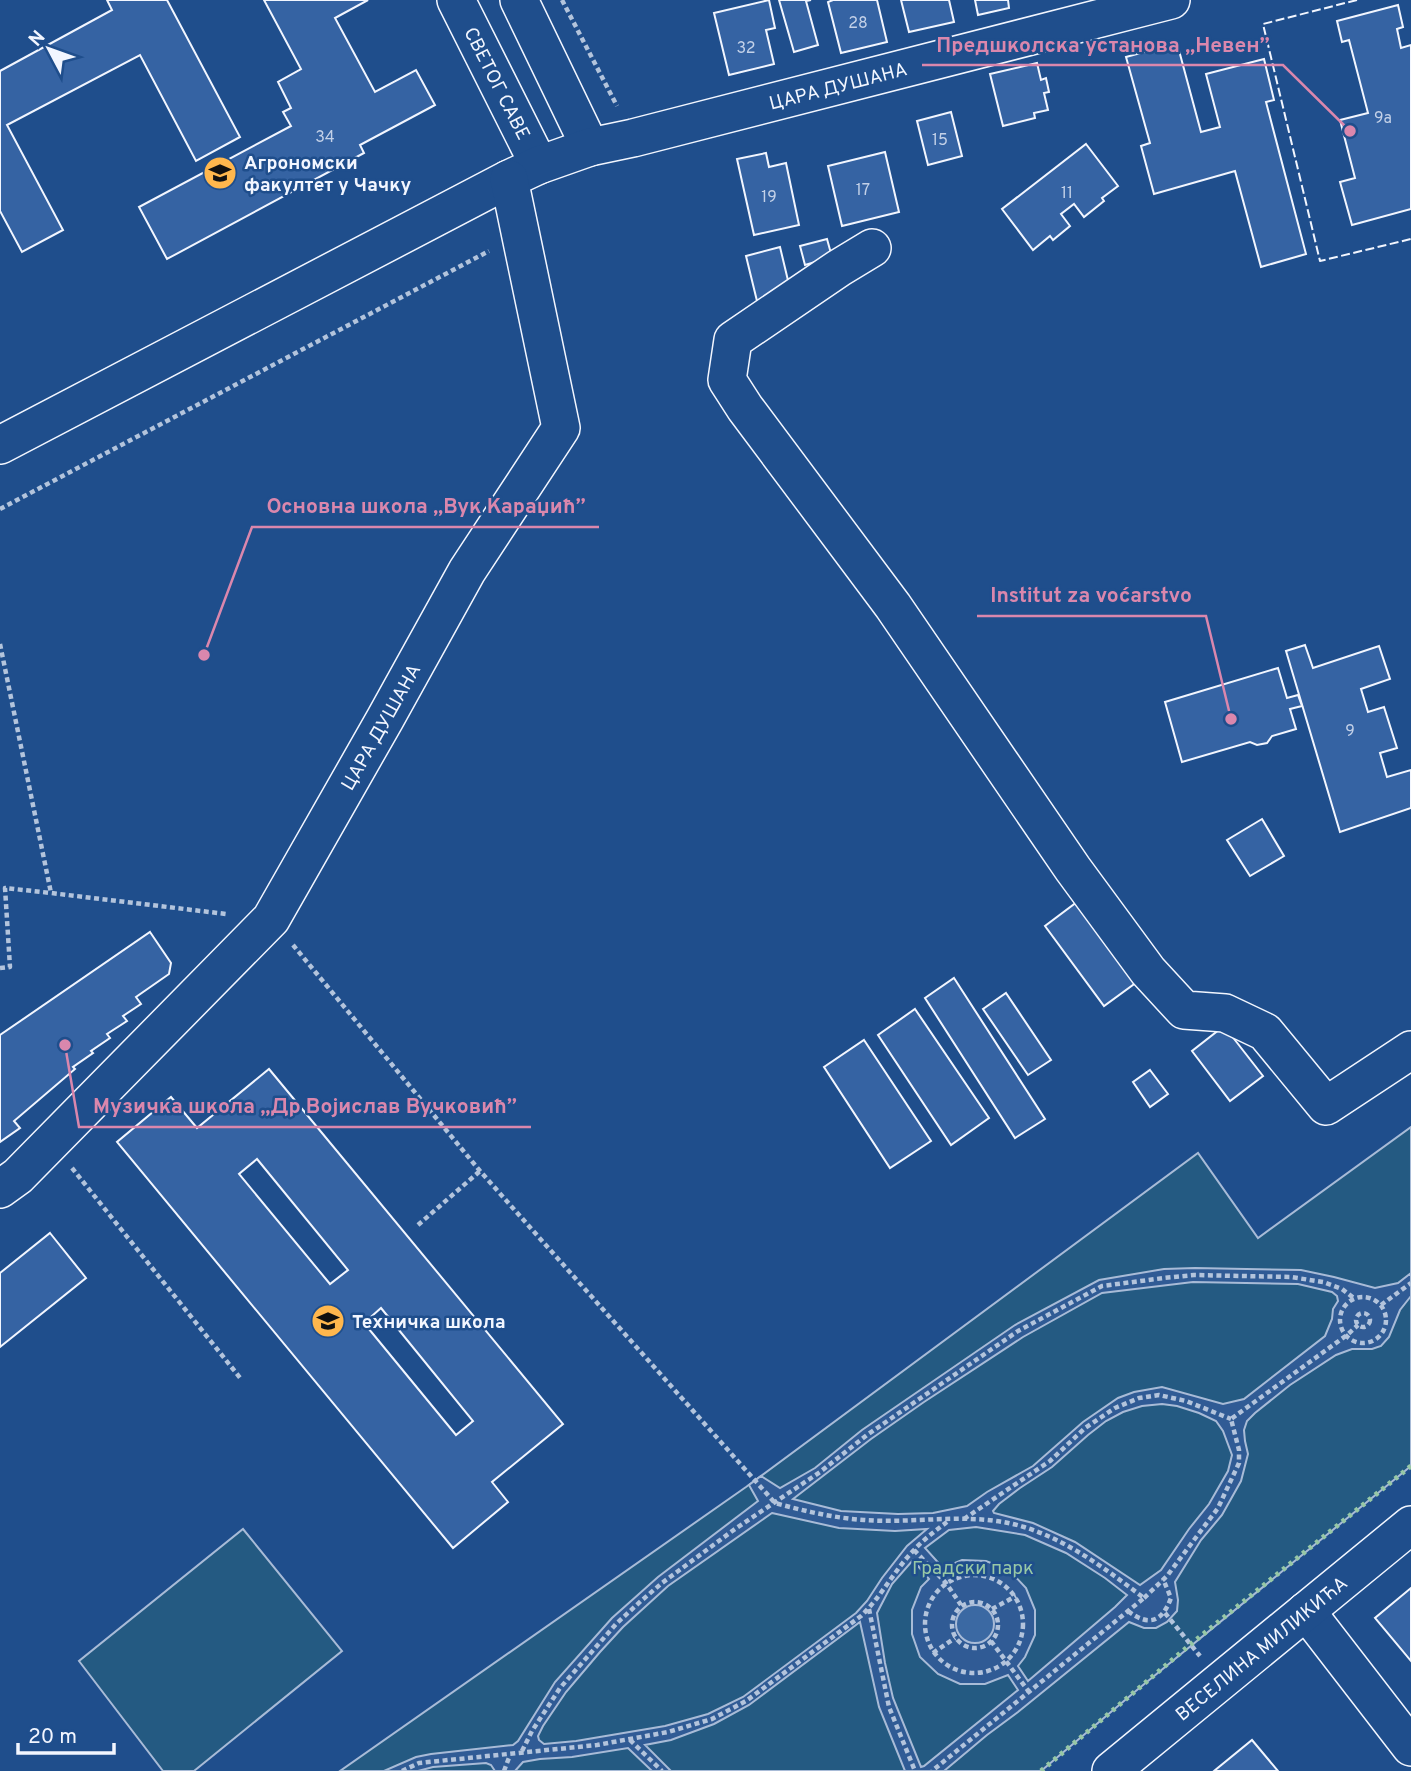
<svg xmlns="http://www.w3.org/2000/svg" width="1411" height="1771" font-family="Overpass,sans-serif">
<rect width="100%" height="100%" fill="#1f4e8c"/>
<g fill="#245a82" stroke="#a8bbd7" stroke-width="2">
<polygon points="1411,1127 1411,1466 1137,1690 1041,1771 340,1771 746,1487 1198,1153 1258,1238"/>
<polygon points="243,1529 342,1651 194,1771 163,1771 79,1661"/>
</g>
<path fill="#305b95" stroke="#a8bbd7" stroke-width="2" fill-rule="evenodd" d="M1195,1268L1301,1270L1334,1277L1375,1288L1398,1283L1411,1273V1296L1400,1310L1389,1337L1381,1346L1372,1349H1352L1336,1355L1290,1385L1255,1413L1247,1421L1244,1430L1245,1441L1248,1454L1241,1481L1222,1515L1201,1540L1175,1582L1178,1600L1177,1611L1167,1622L1156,1628H1144L1129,1622L1018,1712L987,1735L944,1771H905L879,1707L860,1622L749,1705L714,1724L671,1740L645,1745L671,1771H652L628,1748L572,1757L540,1759L523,1762L515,1771H495L491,1765L486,1763L433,1767L418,1771H384L416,1757L431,1754L513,1745L518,1741L555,1682L612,1618L658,1577L758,1501L749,1485L761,1476L780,1488L815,1468L862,1430L1015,1325L1099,1280L1164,1269ZM1193,1282L1298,1284L1332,1292L1337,1296L1338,1301L1333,1309L1332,1319L1325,1336L1244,1399L1223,1404L1162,1387L1134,1392L1118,1398L1083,1422L1033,1466L987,1492L967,1506L933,1513L898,1514L841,1511L793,1499L871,1439L924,1402L1023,1337L1102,1293ZM1162,1404L1177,1406L1199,1413L1216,1421L1223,1431L1232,1455L1228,1471L1209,1504L1189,1529L1161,1570L1140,1585L1075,1542L1033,1523L994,1513L993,1511L999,1504L1020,1488L1052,1467L1088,1435L1106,1421L1123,1412L1142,1406ZM772,1513L839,1528L895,1531L927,1529L907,1546L882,1578L867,1601L856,1613L743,1697L708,1714L665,1726L576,1741L544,1744L539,1740L538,1736L543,1726L566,1692L600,1652L623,1627L668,1586ZM976,1527L1025,1535L1066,1553L1105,1578L1127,1595L1115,1607L1028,1681L1018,1666L1025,1657L1035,1635V1610L1026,1588L1009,1570L986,1561L962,1560L943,1568L925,1548L949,1530ZM913,1560L929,1579L921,1587L912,1610V1634L920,1657L938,1674L960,1684H985L1008,1675L1018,1690L924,1766L921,1767L893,1698L885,1663L877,1613L892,1584Z"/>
<circle fill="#3b69a3" stroke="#a8bbd7" stroke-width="2" cx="975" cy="1624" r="19"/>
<g fill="#3563a3" stroke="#f2f6ff" stroke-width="2" fill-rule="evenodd">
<polygon points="107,0 167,0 240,137 196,161 140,55 7,125 63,230 22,252 0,211 0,71 112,10"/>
<polygon points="264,0 368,0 335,18 375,92 416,70 435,105 360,145 364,153 167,259 139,207 291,126 283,112 291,108 278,82 301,69"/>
<polygon points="769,0 775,28 766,30 774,64 729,75 714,13"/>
<polygon points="779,0 811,0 806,1 818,45 794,52"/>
<polygon points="833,0 877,0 887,42 841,53 828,2"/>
<polygon points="901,0 949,0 954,22 909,32"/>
<polygon points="975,0 1008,0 1009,8 978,15"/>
<polygon points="1398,5 1403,27 1397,29 1401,48 1411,45 1411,209 1352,225 1340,182 1355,178 1340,120 1368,113 1349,40 1342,42 1337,21"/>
<polygon points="1177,43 1201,132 1220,127 1206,74 1264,59 1274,100 1266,102 1306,254 1261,267 1235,171 1154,194 1141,146 1150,143 1126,57"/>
<polygon points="1037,63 1041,80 1046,78 1049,92 1044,93 1048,110 1034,113 1035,118 1003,126 990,74"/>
<polygon points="951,112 962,156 928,165 917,121"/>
<polygon points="1086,144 1118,186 1102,198 1104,201 1084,217 1074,204 1061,214 1070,226 1053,240 1050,236 1033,250 1002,209"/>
<polygon points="885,152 899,212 842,226 828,166"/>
<polygon points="766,153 769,167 786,163 799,225 754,235 737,159"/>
<polygon points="827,239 832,257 805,265 800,246"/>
<polygon points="780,247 791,293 757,301 746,256"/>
<polygon points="1305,645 1313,668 1379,646 1390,679 1361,689 1368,712 1384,707 1397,748 1380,753 1387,777 1411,770 1411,808 1340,832 1286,651"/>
<polygon points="1278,668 1287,698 1298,695 1302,706 1290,709 1296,729 1272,736 1267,743 1257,745 1250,742 1182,762 1165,702"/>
<polygon points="1262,819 1284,856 1250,876 1227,840"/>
<polygon points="1081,899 1141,979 1104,1006 1045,926"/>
<polygon points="150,932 171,963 169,974 136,997 141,1004 123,1016 127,1021 107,1034 110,1038 91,1051 93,1053 73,1067 75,1069 14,1121 20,1128 0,1142 0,1035"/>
<polygon points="954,978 1045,1119 1015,1138 925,998"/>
<polygon points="1006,993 1051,1060 1028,1075 983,1009"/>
<polygon points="915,1009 989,1118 951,1145 878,1035"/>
<polygon points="1224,1026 1263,1076 1230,1101 1192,1051"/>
<polygon points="864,1040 931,1141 890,1168 824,1067"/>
<path d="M269,1069L563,1424L492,1482L508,1502L453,1548L117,1142L171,1097L197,1128ZM257,1159L348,1270L330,1284L239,1174ZM381,1308L473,1421L456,1435L364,1323Z"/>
<polygon points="1150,1070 1168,1094 1150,1107 1133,1082"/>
<polygon points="50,1233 86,1278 0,1347 0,1273"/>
<polygon points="1411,1588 1411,1661 1375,1618"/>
<polygon points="1252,1740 1278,1771 1214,1771"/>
</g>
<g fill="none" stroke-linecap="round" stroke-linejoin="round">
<defs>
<g id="minor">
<path id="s1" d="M456,0L539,165"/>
<polyline points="519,0 590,147"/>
<polyline points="872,248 839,268 733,340 727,380 745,408 893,606 1073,869 1148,971 1184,1010 1225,1013 1265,1032 1326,1106 1411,1050"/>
<path id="s2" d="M0,445L509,179L539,165L590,147L633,138L1171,0"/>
<path id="s3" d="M0,1189L18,1176L271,919L385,719L467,571L561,428L509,179"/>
<polyline points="1306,1611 1411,1747"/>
<path id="s4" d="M1111,1771L1411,1525"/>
</g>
</defs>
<use href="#minor" stroke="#f2f6ff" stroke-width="40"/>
<g stroke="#b3c4dc" stroke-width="4.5" stroke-dasharray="5 3.5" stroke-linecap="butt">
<polyline points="562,0 617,106"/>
<polyline points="0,509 489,251"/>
<polyline points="0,644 51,893 226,914"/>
<path d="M293,945L480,1171L775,1503C804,1511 834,1518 864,1520C917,1524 973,1511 1024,1527C1069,1541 1107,1570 1144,1598L932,1771"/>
<polyline points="0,968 10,967 5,888 51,893"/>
<polyline points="72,1168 241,1379"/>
<polyline points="418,1225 480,1171"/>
<circle cx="1363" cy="1320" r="23"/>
<polyline points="1381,1305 1411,1283"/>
<circle cx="1363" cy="1320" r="7"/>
<polyline points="964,1519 1050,1461 1085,1428 1115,1408 1139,1398 1159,1395 1186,1401 1231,1419"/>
<polyline points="914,1550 946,1583 961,1605"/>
<circle cx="974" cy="1624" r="49"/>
<polyline points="1144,1598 1167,1576 1218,1508 1239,1463 1239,1450 1231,1419 1347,1335 1358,1325"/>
<circle cx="975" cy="1625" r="23"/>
<polyline points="869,1609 889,1707 915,1771"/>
<polyline points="992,1609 1016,1596"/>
<path d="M1128,1611C1149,1627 1162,1622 1171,1598L1163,1579"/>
<polyline points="1165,1613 1200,1656"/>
<polyline points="991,1641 1029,1692"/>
<polyline points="933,1653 955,1638"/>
<polyline points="630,1740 662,1771"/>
<polyline points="522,1751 532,1731 560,1688 617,1623 641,1601 662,1583 735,1529 820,1472 867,1435 1018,1331 1102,1286 1164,1278 1194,1275 1291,1277 1323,1282 1342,1289 1355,1299"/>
<path d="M402,1771L419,1763L597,1745L668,1732L712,1719L746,1701L861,1616C881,1597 894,1571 913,1551C923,1540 935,1531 947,1522"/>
<polyline points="504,1771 510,1755"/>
</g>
<use href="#minor" stroke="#1f4e8c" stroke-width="37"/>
<polyline stroke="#97c8a6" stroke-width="5" stroke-dasharray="3.5 5" stroke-linecap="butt" points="1041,1771 1191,1644 1411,1466"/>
<polyline stroke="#f2f6ff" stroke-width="2" stroke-dasharray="9 3.5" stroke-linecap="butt" points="1357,0 1263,24 1320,261 1411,239"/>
</g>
<defs>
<symbol id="university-disc" viewBox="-11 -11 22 22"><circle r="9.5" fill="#ffb74d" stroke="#1f4e8c"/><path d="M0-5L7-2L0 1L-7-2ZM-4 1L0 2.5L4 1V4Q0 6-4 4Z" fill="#111"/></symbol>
<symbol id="school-disc" viewBox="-11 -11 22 22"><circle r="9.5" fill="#ffb74d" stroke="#1f4e8c"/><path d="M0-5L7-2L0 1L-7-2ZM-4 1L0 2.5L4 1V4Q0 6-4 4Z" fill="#111"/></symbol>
</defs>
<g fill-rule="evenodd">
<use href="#university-disc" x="201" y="154" width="38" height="38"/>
<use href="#school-disc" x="309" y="1302" width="38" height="38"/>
</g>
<g text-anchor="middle" stroke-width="5" stroke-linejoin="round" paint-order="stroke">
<g font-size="16" fill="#c3d1e8">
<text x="858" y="28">28</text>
<text x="746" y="53">32</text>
<text x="1383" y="123">9a</text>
<text x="325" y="142">34</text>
<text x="940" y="145">15</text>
<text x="863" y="195">17</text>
<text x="1067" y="198">11</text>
<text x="769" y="202">19</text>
<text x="1350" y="736">9</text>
</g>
<g font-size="19" fill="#f2f6ff" stroke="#1f4e8c">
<text dy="7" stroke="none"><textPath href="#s1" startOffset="93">СВЕТОГ САВЕ</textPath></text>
<text dy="7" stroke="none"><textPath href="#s2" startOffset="917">ЦАРА ДУШАНА</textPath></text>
<text dy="7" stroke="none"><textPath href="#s3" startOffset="604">ЦАРА ДУШАНА</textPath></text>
<text dy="7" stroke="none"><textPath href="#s4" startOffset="194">ВЕСЕЛИНА МИЛИКИЋА</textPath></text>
</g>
<g font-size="19" font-weight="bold" fill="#f2f6ff" stroke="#1f4e8c" text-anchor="start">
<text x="244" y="169">Агрономски<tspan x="244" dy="22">факултет у Чачку</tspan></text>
<text x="352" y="1328">Техничка школа</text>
</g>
<g font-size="19" fill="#97c8a6" stroke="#1f4e8c">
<text x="973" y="1574">Градски парк</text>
</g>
</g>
<path fill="none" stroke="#da87ad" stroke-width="2.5" d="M1350 131L1283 65H922M204 655L252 527H599M1231 719L1206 616H977M65 1045L79 1127H531"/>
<g fill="#da87ad" stroke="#1f4e8c" stroke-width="2.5">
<circle cx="1350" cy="131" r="7"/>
<circle cx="204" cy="655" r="7"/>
<circle cx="1231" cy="719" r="7"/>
<circle cx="65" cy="1045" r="7"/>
</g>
<g font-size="21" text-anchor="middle" font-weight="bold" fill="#da87ad" stroke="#1f4e8c" stroke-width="5" stroke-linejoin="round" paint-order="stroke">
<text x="1103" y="52">Предшколска установа „Невен”</text>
<text x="426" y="513">Основна школа „Вук Караџић”</text>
<text x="1091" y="602">Institut za voćarstvo</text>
<text x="305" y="1113">Музичка школа „Др Војислав Вучковић”</text>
</g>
<g transform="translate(49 49) rotate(311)" stroke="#1f4e8c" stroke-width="5" paint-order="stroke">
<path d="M0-5L12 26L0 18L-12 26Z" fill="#f2f6ff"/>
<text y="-10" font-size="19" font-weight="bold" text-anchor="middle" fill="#f2f6ff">N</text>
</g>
<path d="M18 1743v10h96v-10" fill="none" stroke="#f2f6ff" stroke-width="3.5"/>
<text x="28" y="1743" font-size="21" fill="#f2f6ff" stroke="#1f4e8c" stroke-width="5" paint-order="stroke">20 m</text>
</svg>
